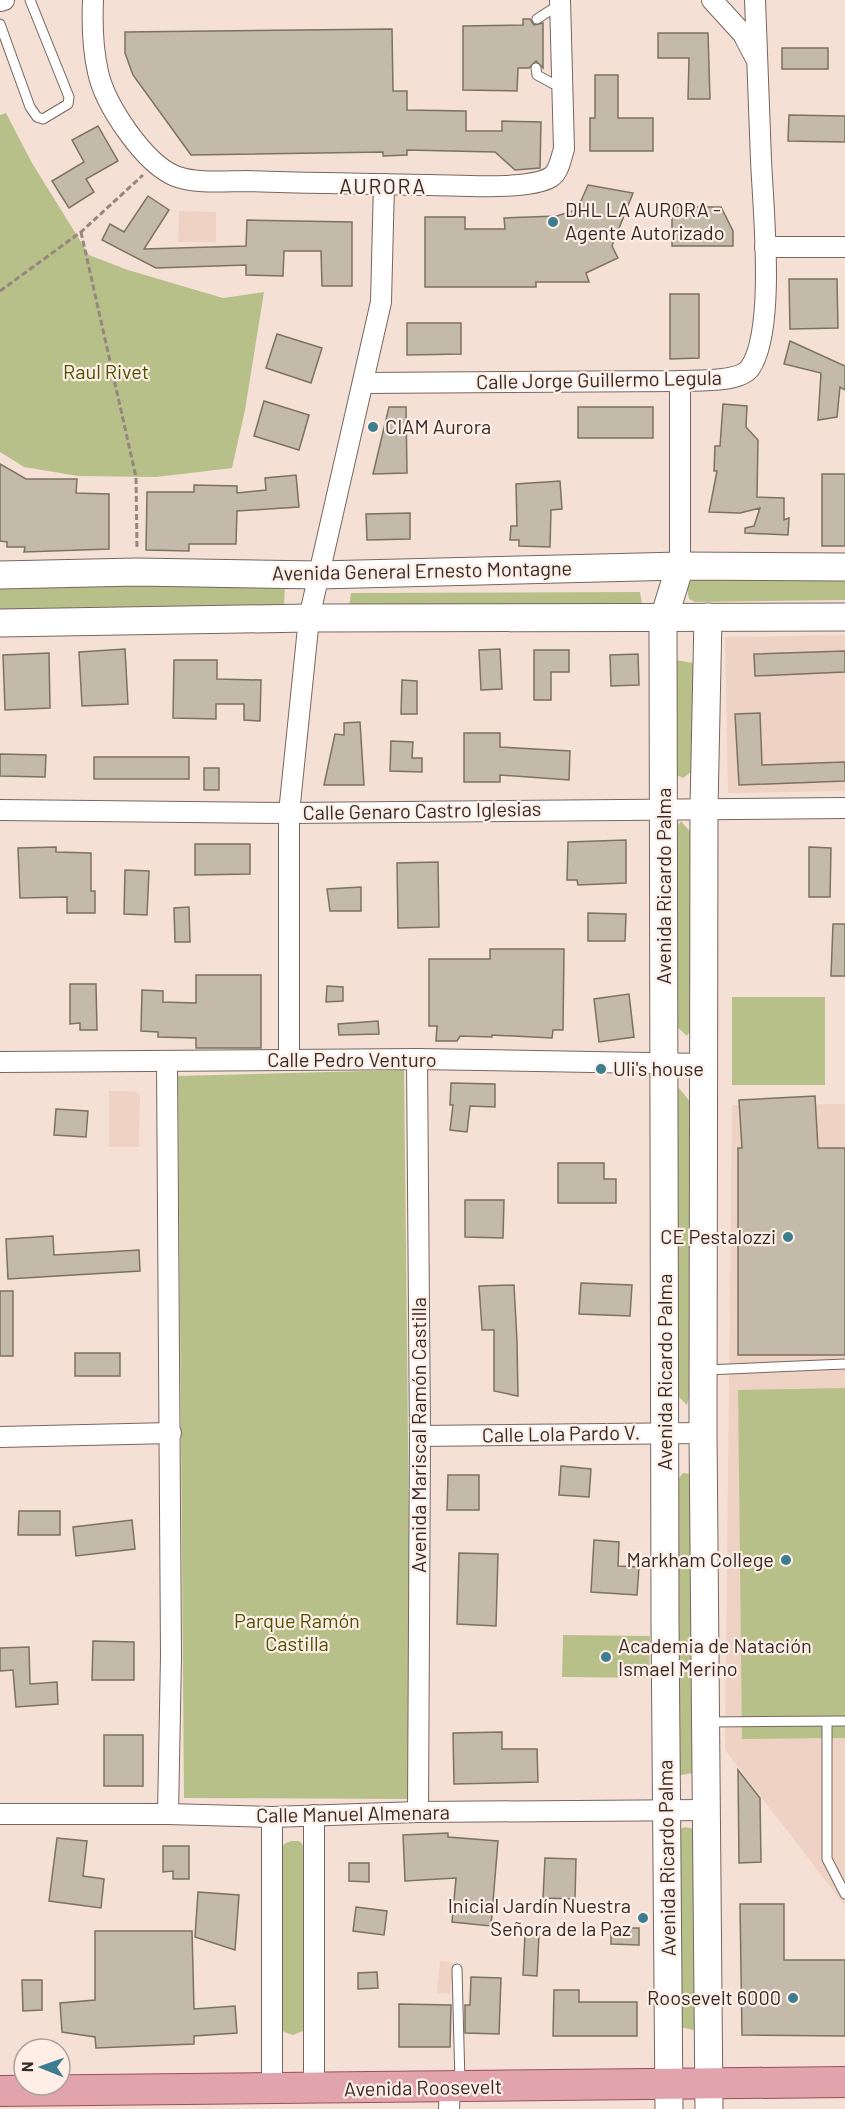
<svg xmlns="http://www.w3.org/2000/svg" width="845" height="2109" font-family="Barlow,sans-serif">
<rect width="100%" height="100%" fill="#f5e0d6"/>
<g fill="#eed2c4">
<polygon points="179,211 216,212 216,242 178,242"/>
<polygon points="845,635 845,791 728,793 725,637"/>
<polygon points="109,1091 135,1091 140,1096 139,1147 109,1147"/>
<polygon points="845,1104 845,1906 725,1750 732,1105"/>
<polygon points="440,1961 454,1963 450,1994 437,1993"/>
</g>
<g fill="#b8c08a">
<polygon points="6,113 32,163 89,255 128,270 223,298 264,292 245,410 232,468 156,477 78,476 24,467 0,452 0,115"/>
<polygon points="845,578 845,600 695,602 689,599 687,589 689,583 694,579"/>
<polygon points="0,585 285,585 284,606 0,615"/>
<polygon points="640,592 643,610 349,607 351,593"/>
<polygon points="671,659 693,663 691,772 683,778 672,773"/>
<polygon points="681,821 694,836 695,1022 687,1036 673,1023 673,833"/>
<rect x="732" y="997" width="93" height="88"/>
<polygon points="404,1070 412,1799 184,1798 178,1076"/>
<polygon points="679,1088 692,1104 690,1393 687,1405 673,1391 673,1107"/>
<polygon points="845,1388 845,1738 742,1739 738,1390"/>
<polygon points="683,1473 691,1474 693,1773 682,1775 675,1772 675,1483"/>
<polygon points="563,1635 650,1636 649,1678 562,1677"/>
<polygon points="685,1827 695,1829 698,2026 694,2030 680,2027 678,1830"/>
<polygon points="291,1841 299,1841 305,1847 306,2023 303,2031 293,2035 284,2032 280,2025 281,1851 284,1844"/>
</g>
<g fill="#c4baa9" stroke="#7c7262" stroke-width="1.5">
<polygon points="523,19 530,19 534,25 543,23 543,68 536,61 529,68 518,68 517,91 463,90 463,26 523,25"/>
<polygon points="392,29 393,91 407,91 407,110 466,111 466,131 502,131 502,121 541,122 540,168 515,170 495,152 407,150 407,155 383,156 383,152 191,155 133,75 125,53 125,32"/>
<polygon points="658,33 708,33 710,99 688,99 689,58 658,58"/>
<rect x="782" y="48" width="46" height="21"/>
<polygon points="595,75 618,75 618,118 653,118 653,151 590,151 590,118 595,118"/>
<polygon points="789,115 845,116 845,142 788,141"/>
<polygon points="98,126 118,161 86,179 94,192 69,208 52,181 84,162 72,140"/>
<polygon points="588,185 633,193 612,246 618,258 586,273 589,282 536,282 536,287 425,287 425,217 465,217 465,229 505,229 504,218 557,216 575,210 573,205 581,201"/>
<polygon points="148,196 169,210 144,249 246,246 247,220 352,222 352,286 322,286 321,251 284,251 283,276 246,275 246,265 156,268 102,240 110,224 124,232"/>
<polygon points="672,207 721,207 733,231 733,246 672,246"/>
<polygon points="789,279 837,279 838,328 790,329"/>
<polygon points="670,294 699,294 699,358 670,359"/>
<polygon points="407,323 461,323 461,354 407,355"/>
<polygon points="277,334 322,348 311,383 266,368"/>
<polygon points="790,341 845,366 845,390 840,387 837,417 818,420 821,373 784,364"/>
<polygon points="264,401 309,415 299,450 254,436"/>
<polygon points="723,404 747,406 746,427 758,440 757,497 784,498 784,520 789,518 788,535 745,533 745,528 754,526 760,508 740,513 709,512 717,471 714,471 715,446 720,446"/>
<polygon points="389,407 406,407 407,473 373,474"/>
<rect x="578" y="407" width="75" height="31"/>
<polygon points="0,464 26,479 77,479 76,493 109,494 109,549 24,552 25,547 7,547 7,542 0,541"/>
<rect x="822" y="474" width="23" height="72"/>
<polygon points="296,475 299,507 237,511 236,544 189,544 189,551 146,550 147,492 194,492 194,485 237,486 237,493 266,490 265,478"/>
<polygon points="560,481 562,509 551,510 550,547 519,546 519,540 510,540 511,526 517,526 516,484"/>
<polygon points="410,513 410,539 367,540 366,514"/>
<polygon points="125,649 128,704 82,706 79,652"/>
<polygon points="500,649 502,689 481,690 479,650"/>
<polygon points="534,650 569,650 569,672 551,672 551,700 534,700"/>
<polygon points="845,651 845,672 755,676 754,654"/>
<polygon points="49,653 50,708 5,710 3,655"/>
<polygon points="638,654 639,685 611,686 610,655"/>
<polygon points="174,660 217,660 217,679 261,680 260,721 244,720 244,704 216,704 216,719 173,718"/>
<polygon points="402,680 417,681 417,714 401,714"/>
<polygon points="760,713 762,765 845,762 845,781 739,785 735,714"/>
<polygon points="360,722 364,785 324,785 335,734 344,735 344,723"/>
<polygon points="464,733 500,733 500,747 570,751 569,780 500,775 500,782 464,782"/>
<polygon points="391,741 413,742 412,758 422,758 422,772 390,771"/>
<polygon points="0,754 46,755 45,777 0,776"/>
<rect x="94" y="757" width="95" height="22"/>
<rect x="204" y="768" width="15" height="22"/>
<polygon points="626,840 626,883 578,885 577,880 567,880 568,842"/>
<polygon points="195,844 250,844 250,874 195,875"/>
<polygon points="56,847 56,852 91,853 91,891 95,891 95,913 67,913 67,897 20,898 18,848"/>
<polygon points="809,847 831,848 830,897 809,897"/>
<polygon points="438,862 439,927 398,928 397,863"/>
<polygon points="125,870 149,871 147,915 124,914"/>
<polygon points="361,887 361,911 330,911 327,889"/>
<polygon points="189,907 190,942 175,942 174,908"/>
<polygon points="588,913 626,914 625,941 588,941"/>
<polygon points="833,924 845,924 845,976 831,976"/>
<polygon points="490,949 564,949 563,1030 553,1030 552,1038 492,1035 492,1037 460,1036 457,1041 436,1041 437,1026 429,1026 429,959 490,959"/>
<polygon points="196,975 261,975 261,1048 196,1048 196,1038 158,1037 158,1032 141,1031 142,990 163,991 163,1002 196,1003"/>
<polygon points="70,984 96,984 97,1030 80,1030 80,1023 70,1024"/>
<polygon points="327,986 343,987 343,1001 326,1002"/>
<polygon points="629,994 634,1037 599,1042 594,999"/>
<polygon points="378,1021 379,1034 339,1035 338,1024"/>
<polygon points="451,1083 495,1084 495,1107 470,1106 467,1132 450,1130 453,1105 450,1105"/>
<polygon points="815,1096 818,1148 845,1148 845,1355 738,1355 738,1148 742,1148 739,1100"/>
<polygon points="56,1109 88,1111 86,1137 54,1135"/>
<polygon points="558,1163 604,1163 604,1179 616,1179 616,1203 558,1203"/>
<polygon points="465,1200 504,1200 503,1238 465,1237"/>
<polygon points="53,1236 54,1255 139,1250 140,1271 8,1279 6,1239"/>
<polygon points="581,1283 632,1285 630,1316 579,1314"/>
<polygon points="514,1285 517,1341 518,1396 494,1391 494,1330 482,1330 479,1286"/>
<rect x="0" y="1291" width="13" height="65"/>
<rect x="75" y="1353" width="45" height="23"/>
<polygon points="561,1466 591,1469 589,1497 559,1495"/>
<polygon points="448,1475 479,1475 479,1510 447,1510"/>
<polygon points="19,1511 60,1511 60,1535 18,1535"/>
<polygon points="132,1520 135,1549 76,1556 73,1527"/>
<polygon points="594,1540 619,1542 618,1566 639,1567 637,1595 591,1592"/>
<polygon points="459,1553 498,1554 496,1626 457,1624"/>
<polygon points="93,1641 134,1642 134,1680 92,1680"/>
<polygon points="29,1647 30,1684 57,1682 58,1704 16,1707 13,1670 0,1671 0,1648"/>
<polygon points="502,1732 502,1749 537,1749 538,1782 454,1784 453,1733"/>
<rect x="104" y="1735" width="39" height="51"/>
<polygon points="738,1770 760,1798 761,1862 739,1863"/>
<polygon points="448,1833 448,1837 498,1841 491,1926 452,1922 456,1878 405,1881 403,1835"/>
<polygon points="57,1838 87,1841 83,1876 104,1879 101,1908 49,1901"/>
<polygon points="163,1846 189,1846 189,1879 173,1879 173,1871 163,1872"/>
<polygon points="545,1858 576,1859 575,1899 543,1898"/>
<polygon points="349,1863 369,1863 369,1882 349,1881"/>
<polygon points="198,1892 239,1895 235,1950 195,1937"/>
<polygon points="740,1904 784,1904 784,1960 845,1960 845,2036 742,2035"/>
<polygon points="356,1907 387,1911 384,1935 353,1931"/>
<polygon points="611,1928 639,1928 639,1945 611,1944"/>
<polygon points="95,1931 192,1931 194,2009 235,2006 237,2033 194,2036 194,2044 96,2048 95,2037 62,2032 60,2003 95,2000"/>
<polygon points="525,1934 539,1935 537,1976 523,1975"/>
<polygon points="377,1972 378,1988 358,1989 358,1973"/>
<polygon points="471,1977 501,1978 499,2034 465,2033 465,2005 470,2005"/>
<polygon points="22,1980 42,1980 42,2010 23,2011"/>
<polygon points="554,1990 579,1990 579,2002 637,2002 637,2036 553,2036"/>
<polygon points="399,2004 451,2005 450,2047 399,2047"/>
</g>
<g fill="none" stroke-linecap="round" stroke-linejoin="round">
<defs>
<g id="service">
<polyline points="537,19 560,4"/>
<polyline points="0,24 30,107 37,117 43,119 68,104 69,97 30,0"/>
<polyline points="536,68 537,75 561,88"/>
<polyline points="706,1370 845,1364"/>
<polyline points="709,1722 845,1721"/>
<polyline points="827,1722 827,1859 845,1894"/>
<polyline points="457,1969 460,2082"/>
</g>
<g id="minor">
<path d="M93,0C92,23 93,50 98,72C105,105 144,163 175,176C195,184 226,181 247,181C308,183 369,184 429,185C457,185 528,191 551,177C559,172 561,158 564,149L560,0"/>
<polyline points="712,0 743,34 755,57"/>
<polyline points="0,1 4,0"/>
<polyline points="765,247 845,247"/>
<polyline points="680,381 680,566"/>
<path d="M364,383L680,381C697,380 739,383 750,368C776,330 763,208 761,160C759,107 757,53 755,0"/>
<polyline points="0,810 289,813 845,808"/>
<polyline points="289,1059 289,813 309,618 381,302 384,184"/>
<polyline points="417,1059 420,1436 418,1812"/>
<polyline points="0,1062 417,1059 705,1064"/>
<polyline points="167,1062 171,1656 168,1814"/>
<polyline points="420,1436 703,1433"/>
<polyline points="0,1437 171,1433"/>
<polyline points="0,1814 168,1814 272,1817 418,1812 707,1810"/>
<polyline points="272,2090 272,1817"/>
<polyline points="314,2090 314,1815"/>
<polyline points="449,2109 450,2088"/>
</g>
<g id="secondary">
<polyline points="0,575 137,572 319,575 680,566 845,567"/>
<polyline points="708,617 704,808 703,1433 709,2109"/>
<polyline points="0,623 309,618 845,617"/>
<polyline points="669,2109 665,1621 663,628 664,618 680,566"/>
</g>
<polyline id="primary" points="0,2091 845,2082"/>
</defs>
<use href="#service" stroke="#78665e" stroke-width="11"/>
<use href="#minor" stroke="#78665e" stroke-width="22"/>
<use href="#secondary" stroke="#78665e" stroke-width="29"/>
<use href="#primary" stroke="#97515a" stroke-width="32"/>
<g stroke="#958780" stroke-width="3" stroke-dasharray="6 3" stroke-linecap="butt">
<polyline points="81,232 136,477 137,549"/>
<polyline points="0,291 81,232 143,175"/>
</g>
<use href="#service" stroke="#fff" stroke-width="9"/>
<use href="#minor" stroke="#fff" stroke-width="20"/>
<use href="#secondary" stroke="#fff" stroke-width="27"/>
<use href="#primary" stroke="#e1a3ac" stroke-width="30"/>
</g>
<g fill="#3c7e90" stroke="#ffeee6" stroke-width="2">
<circle cx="553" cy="222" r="6"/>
<circle cx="373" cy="427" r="6"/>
<circle cx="601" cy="1069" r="6"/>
<circle cx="788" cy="1237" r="6"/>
<circle cx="786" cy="1560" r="6"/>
<circle cx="606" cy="1657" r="6"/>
<circle cx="643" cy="1918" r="6"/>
<circle cx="793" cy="1998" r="6"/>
</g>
<g text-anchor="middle" stroke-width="4.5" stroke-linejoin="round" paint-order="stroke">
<g font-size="20" fill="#322b27" stroke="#ffeee6" text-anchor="start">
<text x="565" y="217">DHL LA AURORA -<tspan x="565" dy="23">Agente Autorizado</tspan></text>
<text x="385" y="434">CIAM Aurora</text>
<text x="613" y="1076">Uli's house</text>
<text x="776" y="1244" text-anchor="end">CE Pestalozzi</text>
<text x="774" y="1567" text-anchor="end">Markham College</text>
<text x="618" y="1653">Academia de Natación<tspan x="618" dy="23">Ismael Merino</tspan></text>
<text x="631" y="1913" text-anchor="end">Inicial Jardín Nuestra<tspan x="631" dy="23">Señora de la Paz</tspan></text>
<text x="781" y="2005" text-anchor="end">Roosevelt 6000</text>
</g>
<g font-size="20" fill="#4b5201" stroke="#ffeee6">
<text x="106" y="379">Raul Rivet</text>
<text x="297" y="1628">Parque Ramón<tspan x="297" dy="23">Castilla</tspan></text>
</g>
<g font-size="20" fill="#322b27" stroke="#ffeee6">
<text transform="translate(599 380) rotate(-1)" y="7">Calle Jorge Guillermo Legula</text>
<text transform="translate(422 571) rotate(-1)" y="7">Avenida General Ernesto Montagne</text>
<text transform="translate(422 811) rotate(-1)" y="7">Calle Genaro Castro Iglesias</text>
<text transform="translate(664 886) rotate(-90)" y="7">Avenida Ricardo Palma</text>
<text x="352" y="1067">Calle Pedro Venturo</text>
<text transform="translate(665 1372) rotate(-90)" y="7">Avenida Ricardo Palma</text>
<text transform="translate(561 1434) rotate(-1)" y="7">Calle Lola Pardo V.</text>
<text transform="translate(419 1435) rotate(-90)" y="7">Avenida Mariscal Ramón Castilla</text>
<text transform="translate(353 1814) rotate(-1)" y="7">Calle Manuel Almenara</text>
<text transform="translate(667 1858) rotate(-91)" y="7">Avenida Ricardo Palma</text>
<text transform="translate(423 2088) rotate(-1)" y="7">Avenida Roosevelt</text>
</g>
<g font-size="21" letter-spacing="1.5" fill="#322b27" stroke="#ffeee6">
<text x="383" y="194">AURORA</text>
</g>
</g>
<g transform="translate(42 2067) rotate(271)"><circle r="28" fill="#ffeee6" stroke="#ada09a" stroke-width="1.5"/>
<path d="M0-4.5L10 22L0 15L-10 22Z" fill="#3c7e90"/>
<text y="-9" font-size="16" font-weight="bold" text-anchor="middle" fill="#322b27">N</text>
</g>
</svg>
